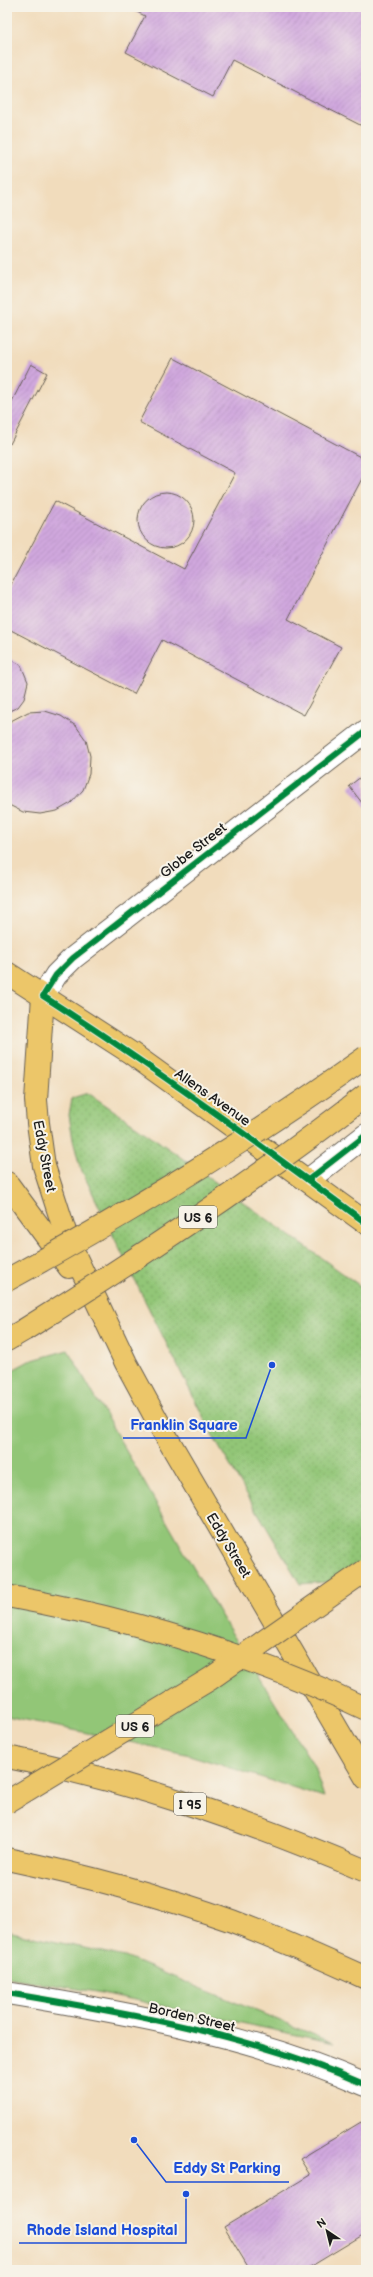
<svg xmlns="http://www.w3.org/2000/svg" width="373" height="2277" font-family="'Balsamiq Sans',sans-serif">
<defs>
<pattern id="park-dots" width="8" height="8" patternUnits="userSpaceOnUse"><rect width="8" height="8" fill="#92c677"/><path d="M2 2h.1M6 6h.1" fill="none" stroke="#7daa66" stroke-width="1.8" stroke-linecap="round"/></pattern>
<pattern id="building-hatch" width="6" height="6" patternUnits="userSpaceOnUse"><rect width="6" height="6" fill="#d0a7de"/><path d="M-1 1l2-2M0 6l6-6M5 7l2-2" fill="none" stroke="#b28fbe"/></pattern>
</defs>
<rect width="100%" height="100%" fill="#f7f3e8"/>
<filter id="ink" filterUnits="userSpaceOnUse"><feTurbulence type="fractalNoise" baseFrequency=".025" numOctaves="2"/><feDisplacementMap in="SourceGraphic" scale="8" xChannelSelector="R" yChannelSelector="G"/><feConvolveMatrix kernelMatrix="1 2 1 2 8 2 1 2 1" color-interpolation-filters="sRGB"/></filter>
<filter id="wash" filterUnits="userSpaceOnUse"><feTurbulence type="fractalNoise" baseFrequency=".012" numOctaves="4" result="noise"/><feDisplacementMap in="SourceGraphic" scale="16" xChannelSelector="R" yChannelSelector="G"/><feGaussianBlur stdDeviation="0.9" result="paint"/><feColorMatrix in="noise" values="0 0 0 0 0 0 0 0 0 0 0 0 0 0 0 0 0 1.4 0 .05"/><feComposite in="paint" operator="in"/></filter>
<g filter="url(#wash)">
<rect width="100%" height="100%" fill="#f1dcbc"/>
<g fill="#92c677" stroke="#57714a">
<polygon points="68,1350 220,1614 314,1766 324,1797 186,1754 7,1716 7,1373 29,1361"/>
<polygon points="7,1931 125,1957 334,2043 102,1993 7,1977"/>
</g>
<polygon fill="url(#park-dots)" stroke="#57714a" points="88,1093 144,1131 366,1290 366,1579 300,1584 215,1440 140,1291 80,1167 73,1140 69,1115 72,1098"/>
<g id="blocks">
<g fill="url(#building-hatch)">
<polygon points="127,7 366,7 366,128 232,60 213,97 126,52 145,16"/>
<polygon points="173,358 366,460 366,471 288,619 341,647 304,715 162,640 134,694 7,628 7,592 55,501 184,569 235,473 139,422"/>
<polygon points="31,364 47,373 10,444 7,443 7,411"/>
<circle cx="166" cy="520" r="28"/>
<polygon points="7,657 21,665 28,682 24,699 18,707 7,712"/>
<polygon points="45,711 61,716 76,726 86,740 90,756 89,774 83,790 71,803 57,811 40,814 23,812 7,804 7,723 28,712"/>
<polygon points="366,773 366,808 349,786"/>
<polygon points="361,2122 366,2130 366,2233 305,2270 250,2270 224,2227 310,2175 300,2159"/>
</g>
</g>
</g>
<g filter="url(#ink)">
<use href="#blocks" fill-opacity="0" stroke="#675f54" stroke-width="1"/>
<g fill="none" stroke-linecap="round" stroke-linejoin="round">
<defs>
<g id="minor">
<polyline points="43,996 56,975 73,958 366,731"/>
<polyline points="308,1180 366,1135"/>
<path d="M7,1993C128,2013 253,2035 366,2085"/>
</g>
<g id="major">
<polyline points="7,973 131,1053 366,1223"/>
<polyline points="43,996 36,1100 38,1123 44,1166 68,1241 126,1363 163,1431 366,1778"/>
<polyline points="7,1183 69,1267"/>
</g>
<g id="highway">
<polyline points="7,1340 24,1330"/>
<path d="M7,1757C131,1780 250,1822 366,1871"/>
<path d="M7,1859C83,1875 159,1895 232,1921C277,1938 322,1958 366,1978"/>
</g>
</defs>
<use href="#minor" stroke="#675f54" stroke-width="24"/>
<use href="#major" stroke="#675f54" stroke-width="24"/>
<use href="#highway" stroke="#675f54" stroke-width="24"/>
<use href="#minor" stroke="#fff" stroke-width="22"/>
<use href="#major" stroke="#ecc669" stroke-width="22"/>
<use href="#highway" stroke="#ecc669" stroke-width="22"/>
<defs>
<g id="highway-bridge">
<path d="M7,1280C131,1212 251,1139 366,1057"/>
<path d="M24,1330C141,1257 257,1180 366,1095"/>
<path d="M7,1596C132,1619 251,1654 366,1709"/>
<polyline points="7,1802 210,1679 366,1570"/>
</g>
</defs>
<use href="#highway-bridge" stroke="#675f54" stroke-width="24" stroke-linecap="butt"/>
<use href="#highway-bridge" stroke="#ecc669" stroke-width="22"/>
<defs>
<g id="cycleway">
<path d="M366,731L73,958L56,975L43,996C154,1067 260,1144 366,1223"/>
<polyline points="308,1180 366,1135"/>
<path d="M7,1993C128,2013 253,2035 366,2085"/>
</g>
</defs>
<use href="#cycleway" stroke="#f7f3e8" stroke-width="8"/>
<use href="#cycleway" stroke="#00873e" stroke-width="6"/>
</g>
</g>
<g text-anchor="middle" stroke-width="4" stroke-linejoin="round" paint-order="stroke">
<g fill="#f7f3e8" stroke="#5e5c59" stroke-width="1">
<rect x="179" y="1206" width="38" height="22" rx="3"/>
<rect x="116" y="1715" width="38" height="22" rx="3"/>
<rect x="174" y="1793" width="32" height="22" rx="3"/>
</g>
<g font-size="13" font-weight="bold" fill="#1c1c1c">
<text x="198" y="1222">US 6</text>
<text x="135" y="1731">US 6</text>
<text x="190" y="1809">I 95</text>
</g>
<g font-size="14" fill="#1c1c1c" stroke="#f7f3e8">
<text transform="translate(193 850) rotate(-38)" y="5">Globe Street</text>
<text transform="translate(213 1097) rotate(35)" y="5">Allens Avenue</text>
<text transform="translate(45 1156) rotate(79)" y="5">Eddy Street</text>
<text transform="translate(229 1545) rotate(59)" y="5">Eddy Street</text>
<text transform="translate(192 2017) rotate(13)" y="5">Borden Street</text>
</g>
</g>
<path fill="none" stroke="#1d4ed8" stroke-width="1.5" d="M272 1365L246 1438H123M134 2140L166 2182H289M186 2194L186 2243H19"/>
<g fill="#1d4ed8" stroke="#f7f3e8" stroke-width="1.5">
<circle cx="272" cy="1365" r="4"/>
<circle cx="134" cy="2140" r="4"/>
<circle cx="186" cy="2194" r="4"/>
</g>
<g font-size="15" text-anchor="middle" font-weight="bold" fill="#1d4ed8" stroke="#f7f3e8" stroke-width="4" stroke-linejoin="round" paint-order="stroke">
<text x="184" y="1430">Franklin Square</text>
<text x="227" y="2173">Eddy St Parking</text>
<text x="102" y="2235">Rhode Island Hospital</text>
</g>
<rect width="373" height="2277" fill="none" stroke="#f7f3e8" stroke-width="24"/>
<g transform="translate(327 2231) rotate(325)" stroke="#f7f3e8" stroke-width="3" paint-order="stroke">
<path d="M0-3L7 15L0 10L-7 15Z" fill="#1c1c1c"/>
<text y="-6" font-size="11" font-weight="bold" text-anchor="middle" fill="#1c1c1c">N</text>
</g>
</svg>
